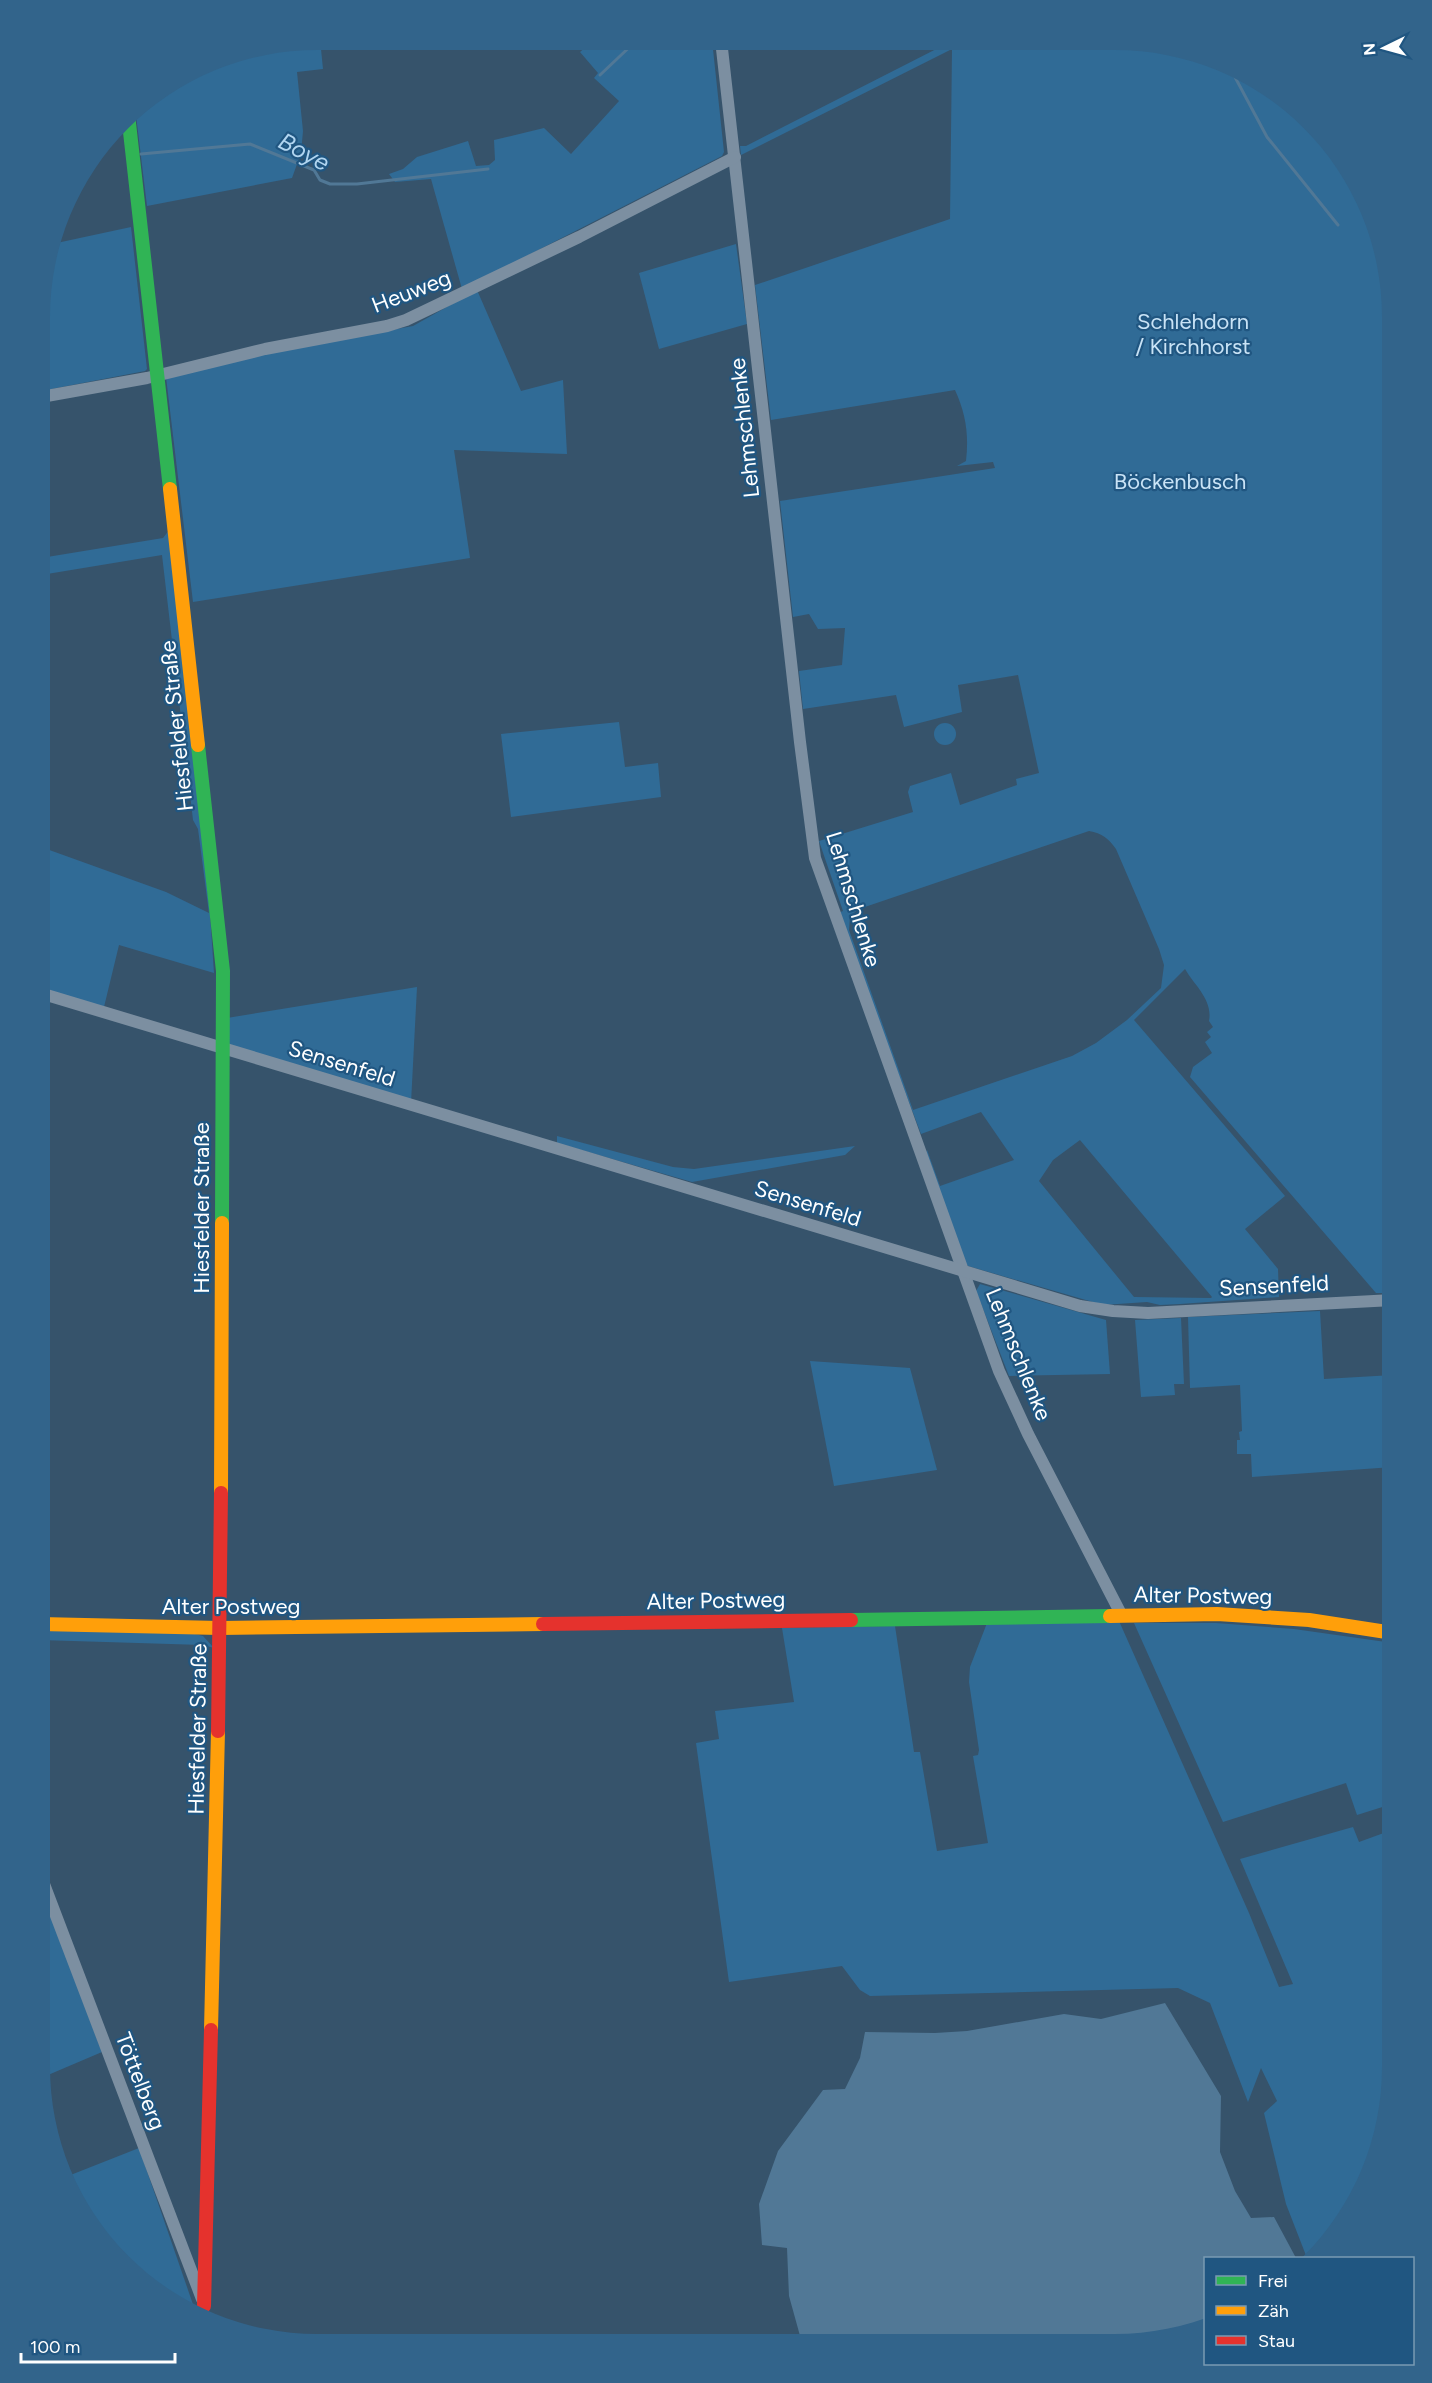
<svg xmlns="http://www.w3.org/2000/svg" width="1432" height="2383" font-family="Figtree,sans-serif">
<rect width="100%" height="100%" fill="#36536b"/>
<g fill="#306b96" fill-rule="evenodd">
<polygon points="320,39 323,69 297,72 303,131 301,153 292,178 147,206 135,107 210,60"/>
<polygon points="594,40 712,40 724,152 722,156 462,289 431,179 395,182 389,174 403,169 417,157 468,141 476,166 489,165 495,160 494,140 544,128 571,154 619,101 594,78 598,73 580,52"/>
<path d="M952,41H1152L1222,60L1285,96L1336,148L1372,210L1393,316V1293H1376L1190,1077L1193,1067L1212,1053L1205,1042L1211,1037L1207,1032L1213,1027L1209,1021C1213,1000 1195,986 1185,969L1134,1020L1285,1196L1245,1229L1278,1269L1279,1297L1180,1304L1160,1305L1147,1302L1103,1305L968,1266L964,1261L926,1153L927,1150L940,1186L1014,1160L981,1112L921,1134L838,913L843,911L819,841L913,812L908,792L910,786L951,773L960,805L1017,785L1016,779L1039,773L1018,675L958,685L962,712L904,727L896,695L803,709L799,671L842,665L845,628L818,629L809,614L793,617L780,501L995,468L993,462L957,466L966,461C969,435 966,414 955,390L771,420L755,285L950,219L952,49L741,155L740,146H746ZM1089,831C1102,833 1109,839 1116,849L1159,949L1164,965L1161,988L1127,1020L1096,1043L1072,1056L913,1110L849,930L850,916L859,909ZM1080,1140L1212,1297L1211,1298L1134,1297L1039,1181L1053,1160Z"/>
<polygon points="131,227 147,369 145,371 41,391 41,280 52,244"/>
<polygon points="736,244 747,324 659,349 639,273"/>
<polygon points="477,290 521,391 563,380 567,454 454,450 470,558 193,602 166,377 228,360 413,326"/>
<polygon points="170,529 210,914 214,973 119,945 104,1007 40,988 41,847 166,892 209,913 198,829 193,820 162,555 41,575 41,558 163,538"/>
<polygon points="619,722 625,767 658,763 661,797 511,817 501,734"/>
<circle cx="945" cy="734" r="11"/>
<polygon points="417,987 411,1103 227,1050 227,1018"/>
<polygon points="557,1136 673,1167 694,1169 855,1146 845,1155 692,1182 557,1143"/>
<polygon points="980,1284 1106,1320 1110,1374 1009,1376 976,1291"/>
<polygon points="1320,1311 1324,1379 1393,1375 1393,1467 1252,1477 1251,1454 1237,1454 1237,1440 1240,1440 1239,1432 1242,1431 1240,1385 1190,1388 1188,1317"/>
<polygon points="1181,1318 1184,1384 1174,1384 1175,1395 1141,1397 1135,1320"/>
<polygon points="810,1361 910,1368 937,1470 834,1486"/>
<polygon points="1119,1621 1249,1913 1279,1987 1293,1984 1240,1859 1353,1827 1359,1842 1392,1830 1392,2085 1372,2173 1336,2235 1313,2258 1307,2258 1286,2204 1264,2113 1277,2101 1261,2068 1248,2102 1210,2003 1178,1988 870,1996 860,1990 842,1966 729,1982 696,1743 719,1739 715,1711 794,1702 782,1628 895,1626 914,1752 920,1752 937,1851 988,1843 973,1756 978,1755 979,1750 969,1682 970,1667 987,1623"/>
<polygon points="1134,1623 1216,1623 1294,1629 1393,1643 1392,1804 1357,1815 1346,1783 1223,1822"/>
<polygon points="40,1629 195,1634 203,1636 214,1648 203,1645 40,1640"/>
<polygon points="46,1904 102,2052 41,2078 39,2067 39,1905"/>
<polygon points="139,2148 197,2316 147,2287 96,2235 63,2178"/>
</g>
<polygon fill="#517896" points="1165,2003 1221,2096 1220,2152 1235,2191 1251,2218 1274,2217 1296,2258 1206,2258 1205,2326 1116,2344 802,2343 789,2296 787,2248 762,2245 759,2204 778,2151 823,2090 845,2089 860,2058 865,2032 935,2033 967,2031 1064,2014 1101,2019"/>
<g fill="none" stroke-linecap="round" stroke-linejoin="round">
<g stroke="#517896" stroke-width="3">
<polyline points="1228,64 1267,137 1338,225"/>
<polyline points="600,75 637,40"/>
<polyline points="141,154 250,144 314,170 320,180 330,184 357,184 488,169"/>
</g>
<g stroke="#7c8fa1" stroke-width="12">
<polyline points="721,40 800,742 815,858 999,1371 1028,1434 1121,1614"/>
<polyline points="41,397 147,378 265,349 387,326 406,320 579,237 735,157"/>
<polyline points="40,993 1080,1306 1113,1311 1148,1313 1393,1300"/>
<polyline points="39,1871 202,2299"/>
</g>
<g stroke="#30b455" stroke-width="14">
<polyline points="128,114 170,489"/>
<polyline points="198,745 223,971 222,1223"/>
<polyline points="851,1620 1110,1616"/>
</g>
<g stroke="#ff9f0a" stroke-width="14">
<polyline points="170,489 198,745"/>
<polyline points="221,1493 222,1223"/>
<polyline points="1110,1616 1217,1614 1309,1620 1393,1633"/>
<polyline points="40,1624 220,1628 543,1624"/>
<polyline points="211,2030 218,1731"/>
</g>
<g stroke="#e5322d" stroke-width="14">
<polyline points="543,1624 851,1620"/>
<polyline points="218,1731 221,1493"/>
<polyline points="204,2306 211,2030"/>
</g>
</g>
<g text-anchor="middle" stroke-width="4.5" stroke-linejoin="round" paint-order="stroke">
<g font-size="22" fill="#fff" stroke="#205681">
<text transform="translate(411 291) rotate(-21)" y="8">Heuweg</text>
<text transform="translate(744 428) rotate(-96)" y="8">Lehmschlenke</text>
<text transform="translate(176 726) rotate(-96)" y="8">Hiesfelder Straße</text>
<text transform="translate(854 899) rotate(73)" y="8">Lehmschlenke</text>
<text transform="translate(342 1063) rotate(17)" y="8">Sensenfeld</text>
<text transform="translate(808 1203) rotate(17)" y="8">Sensenfeld</text>
<text transform="translate(201 1208) rotate(-90)" y="8">Hiesfelder Straße</text>
<text transform="translate(1274 1285) rotate(-3)" y="8">Sensenfeld</text>
<text transform="translate(1019 1354) rotate(68)" y="8">Lehmschlenke</text>
<text transform="translate(1203 1595) rotate(1)" y="8">Alter Postweg</text>
<text transform="translate(716 1600) rotate(-1)" y="8">Alter Postweg</text>
<text x="231" y="1614">Alter Postweg</text>
<text transform="translate(197 1729) rotate(-89)" y="8">Hiesfelder Straße</text>
<text transform="translate(141 2081) rotate(69)" y="8">Töttelberg</text>
</g>
<g font-size="22" fill="#c9e3f6" stroke="#205681">
<text x="1193" y="329">Schlehdorn<tspan x="1193" dy="25">/ Kirchhorst</tspan></text>
<text x="1180" y="489">Böckenbusch</text>
</g>
<g font-size="24" font-style="italic" fill="#b1d5f0" stroke="#205681">
<text transform="translate(304 152) rotate(28)" y="8">Boye</text>
</g>
</g>
<path d="M0 0H1432V2383H0ZM317 50H1115A267 267 0 0 1 1382 317V2067A267 267 0 0 1 1115 2334H317A267 267 0 0 1 50 2067V317A267 267 0 0 1 317 50Z" fill="#32648b" fill-rule="evenodd"/>
<rect x="1204" y="2257" width="210" height="108" fill="#205681" stroke="#799ab3" stroke-width="1.5"/>
<rect x="1216" y="2276" width="30" height="9" fill="#30b455" stroke="#799ab3" stroke-width="1.5"/>
<text x="1258" y="2287" font-size="18" fill="#ffffff">Frei</text>
<rect x="1216" y="2306" width="30" height="9" fill="#ff9f0a" stroke="#799ab3" stroke-width="1.5"/>
<text x="1258" y="2317" font-size="18" fill="#ffffff">Zäh</text>
<rect x="1216" y="2336" width="30" height="9" fill="#e5322d" stroke="#799ab3" stroke-width="1.5"/>
<text x="1258" y="2347" font-size="18" fill="#ffffff">Stau</text>
<g transform="translate(1384 48) rotate(265)" stroke="#205681" stroke-width="4.5" paint-order="stroke">
<path d="M0-4.5L10 22L0 15L-10 22Z" fill="#ffffff"/>
<text y="-9" font-size="16" font-weight="bold" text-anchor="middle" fill="#ffffff">N</text>
</g>
<path d="M21 2353v9h154v-9" fill="none" stroke="#ffffff" stroke-width="3"/>
<text x="30" y="2353" font-size="18" fill="#ffffff" stroke="#205681" stroke-width="4.5" paint-order="stroke">100 m</text>
</svg>
